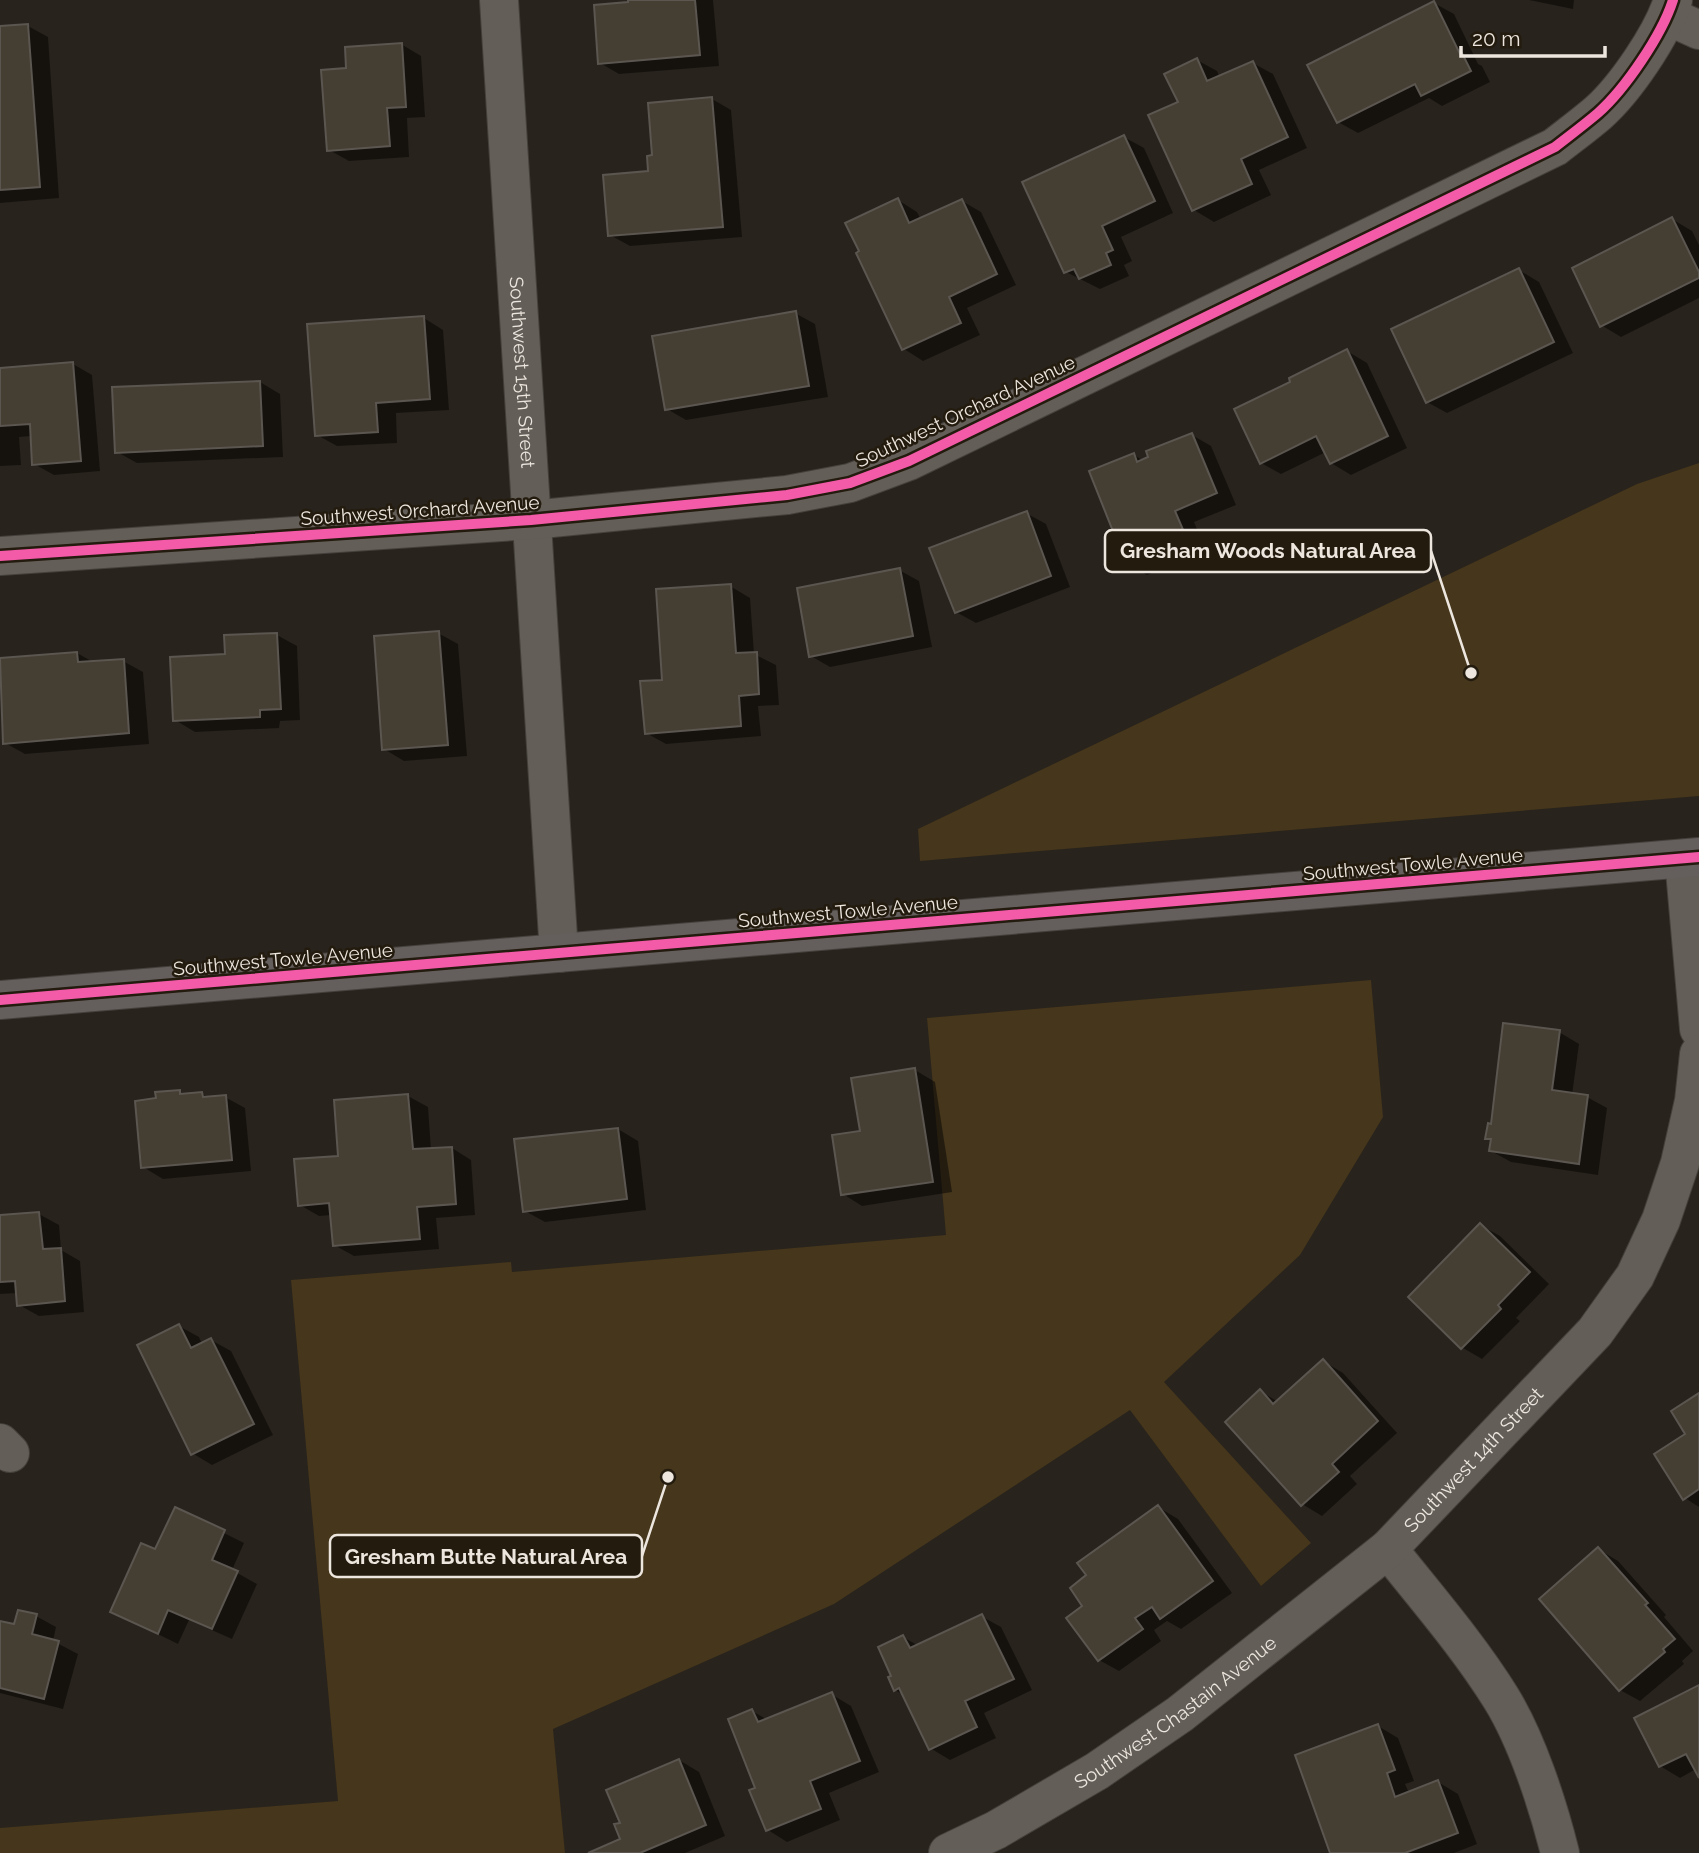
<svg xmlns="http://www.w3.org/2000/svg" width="1699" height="1853" font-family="Raleway,sans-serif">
<rect width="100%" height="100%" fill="#28231c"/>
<g fill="#45361c">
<polygon points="1699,463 1699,796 920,861 918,829 1637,484"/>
<polygon points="1371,980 1383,1117 1300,1255 1164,1382 1311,1543 1261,1586 1130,1410 834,1604 553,1729 565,1853 0,1853 0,1828 338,1801 291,1280 511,1262 512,1272 946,1235 927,1018"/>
</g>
<g fill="#0007">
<polygon points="629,0 713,0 719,66 619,74 600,63 630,4"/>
<polygon points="1529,0 1574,0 1573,9"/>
<polygon points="1434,3 1454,14 1478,64 1482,66 1490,82 1442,106 1429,98 1358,133 1338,122"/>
<polygon points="28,26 48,37 59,198 0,203 0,28"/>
<polygon points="401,44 421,56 425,117 407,118 409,157 349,161 329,150 347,69"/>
<polygon points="1197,60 1217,71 1220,78 1253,63 1273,74 1307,148 1259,170 1271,195 1214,222 1194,210 1180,103"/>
<polygon points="712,99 731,110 742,237 630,246 610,235 650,173 654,157"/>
<polygon points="1124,137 1144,148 1173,213 1121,237 1132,261 1124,265 1129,276 1100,289 1066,272"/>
<polygon points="898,200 917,212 921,220 962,201 981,212 1016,285 967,308 980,335 923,361 904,349"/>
<polygon points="1672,219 1692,231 1699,245 1699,298 1621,337 1601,325"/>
<polygon points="1519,270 1539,282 1573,353 1447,413 1427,402"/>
<polygon points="795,313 815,324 828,397 686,420 667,409"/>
<polygon points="424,318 443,330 449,410 396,413 397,443 337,446 317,435"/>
<polygon points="1347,351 1367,363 1407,448 1351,475 1331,463 1326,452 1281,474 1261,463 1293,383"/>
<polygon points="73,364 92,375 100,471 54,475 34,464 32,436 19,437 21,465 0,466 0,370"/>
<polygon points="260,382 280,394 283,457 137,463 117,452"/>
<polygon points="1192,435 1211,446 1236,505 1194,522 1206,550 1147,575 1127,563 1134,455 1144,461"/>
<polygon points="1026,513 1046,524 1070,587 976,623 956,612"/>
<polygon points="899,570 919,581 932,647 830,667 811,656"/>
<polygon points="730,586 750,598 754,654 776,665 779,705 758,706 761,736 666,744 646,733"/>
<polygon points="438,633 458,644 467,756 404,761 384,749"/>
<polygon points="277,635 297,646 300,720 280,721 279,728 195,732 175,720 227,656"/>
<polygon points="77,653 93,662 123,661 143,672 149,744 25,754 5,743 0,660"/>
<polygon points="1559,1032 1579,1044 1572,1095 1587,1097 1607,1108 1598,1175 1511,1162 1491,1151 1493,1141 1487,1138 1493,1126"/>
<polygon points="915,1070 935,1082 952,1192 862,1206 843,1194 862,1132"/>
<polygon points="179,1092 186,1095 202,1094 210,1098 225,1097 245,1108 251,1171 163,1179 143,1167 158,1100"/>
<polygon points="408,1096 428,1107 431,1150 452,1148 471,1160 475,1215 436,1218 439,1249 354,1256 334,1245 332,1215 319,1216 300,1205 340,1158"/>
<polygon points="618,1129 638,1141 646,1210 545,1222 525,1211"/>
<polygon points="39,1214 59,1225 61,1250 80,1261 84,1312 39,1316 19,1305 18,1293 0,1294 0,1217"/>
<polygon points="1480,1225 1500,1236 1549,1284 1516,1318 1520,1321 1482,1359 1463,1348 1411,1297"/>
<polygon points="179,1326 199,1337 202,1344 211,1340 231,1351 273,1435 212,1465 192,1453"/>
<polygon points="1323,1361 1343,1373 1397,1433 1350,1476 1357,1484 1322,1516 1302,1504 1260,1391 1278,1402"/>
<polygon points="1699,1395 1699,1507 1685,1498 1687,1434"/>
<polygon points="1158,1507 1178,1519 1232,1593 1181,1629 1167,1621 1154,1630 1161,1641 1119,1671 1099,1660 1089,1575"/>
<polygon points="176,1509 244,1543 232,1570 257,1584 232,1639 189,1620 178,1644 113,1612 156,1552"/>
<polygon points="1598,1549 1618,1561 1666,1615 1664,1617 1693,1651 1682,1661 1684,1664 1640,1701 1620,1690"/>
<polygon points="36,1616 56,1627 53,1641 78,1654 63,1709 0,1693 0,1623 15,1626"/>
<polygon points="981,1616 1001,1627 1032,1690 984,1713 996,1738 950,1760 930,1748 904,1695 895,1690 903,1637 919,1646"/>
<polygon points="1699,1687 1699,1774 1696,1769 1680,1778 1660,1766"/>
<polygon points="831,1694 851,1706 879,1772 829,1793 840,1820 787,1842 768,1830 752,1711 768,1720"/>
<polygon points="1378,1726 1398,1738 1414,1781 1405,1784 1409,1793 1438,1782 1458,1794 1477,1844 1454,1853 1332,1853"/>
<polygon points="679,1760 699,1772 725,1836 685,1853 593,1853 622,1840 622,1824"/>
</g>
<g fill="#453e33" stroke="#5b5650" stroke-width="2">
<polygon points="628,0 695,0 700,55 598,64 594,5 628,2"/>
<polygon points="1434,1 1460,54 1462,53 1471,71 1421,96 1415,84 1337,123 1307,65"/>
<polygon points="28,24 40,187 0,190 0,26"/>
<polygon points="402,43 406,107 387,108 390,146 327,151 321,70 346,68 345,47"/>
<polygon points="1197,58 1207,81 1253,61 1288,137 1241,159 1252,184 1192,211 1148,115 1178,102 1164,74"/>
<polygon points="712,97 723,227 608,236 603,175 648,171 647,156 652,155 648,103"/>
<polygon points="1124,135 1155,201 1102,226 1113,250 1106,253 1111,265 1079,279 1074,269 1064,273 1022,182"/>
<polygon points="898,198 909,223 962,199 997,274 949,297 961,323 902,350 856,253 859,251 845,223"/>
<polygon points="1672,217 1699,272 1699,278 1600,327 1572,268"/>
<polygon points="1519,268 1554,342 1426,403 1391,329"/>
<polygon points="796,311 809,386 665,410 652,336"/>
<polygon points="424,316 430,399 376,403 378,432 315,436 307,324"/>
<polygon points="1347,349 1388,436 1330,464 1316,436 1260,464 1234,409 1290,382 1289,378"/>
<polygon points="73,362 81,461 32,465 30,424 0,426 0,368"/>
<polygon points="260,381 263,446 115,453 112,387"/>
<polygon points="1192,433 1217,493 1175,511 1187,539 1126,564 1089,471 1134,453 1137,462 1148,457 1146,451"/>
<polygon points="1027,511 1051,576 955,613 929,548"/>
<polygon points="900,568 913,636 809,657 797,588"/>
<polygon points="731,584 736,653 757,652 759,694 739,696 741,726 645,734 640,681 662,680 656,589"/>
<polygon points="439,631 448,745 382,750 374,636"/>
<polygon points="277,633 281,709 260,710 260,717 173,721 170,657 225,654 224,635"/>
<polygon points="77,652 78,662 124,659 129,733 3,744 0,658"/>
<polygon points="1503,1023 1560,1030 1552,1090 1588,1095 1579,1164 1489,1151 1491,1139 1485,1139 1488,1123 1491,1124"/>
<polygon points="915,1068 933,1182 841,1195 832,1135 860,1131 851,1078"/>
<polygon points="180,1090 180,1094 202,1092 203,1097 226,1095 232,1160 141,1168 135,1101 156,1098 155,1092"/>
<polygon points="408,1094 413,1149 452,1147 456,1204 417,1207 420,1239 333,1246 329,1203 298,1206 294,1159 338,1156 334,1100"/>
<polygon points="618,1128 627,1199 523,1212 514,1139"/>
<polygon points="39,1212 43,1249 61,1248 65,1301 17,1306 15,1281 0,1282 0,1215"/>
<polygon points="1480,1223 1530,1272 1498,1305 1501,1309 1461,1349 1408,1297"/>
<polygon points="179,1324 191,1348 211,1338 254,1424 191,1455 137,1345"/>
<polygon points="1323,1359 1378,1421 1332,1464 1339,1472 1301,1506 1225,1422 1260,1389 1273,1404"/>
<polygon points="1699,1393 1699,1489 1683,1500 1654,1454 1685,1434 1671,1411"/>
<polygon points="1158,1505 1213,1581 1160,1619 1152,1607 1135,1618 1143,1629 1098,1661 1066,1618 1082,1606 1070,1588 1086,1575 1077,1563"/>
<polygon points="175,1507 225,1530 212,1560 238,1571 212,1629 168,1610 158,1634 110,1612 141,1543 155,1549"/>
<polygon points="1598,1547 1648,1603 1645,1605 1675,1639 1663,1649 1665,1652 1619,1691 1539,1599"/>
<polygon points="18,1610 37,1614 32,1634 59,1641 44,1699 0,1688 0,1621 14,1624"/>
<polygon points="982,1614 1014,1679 965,1701 977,1727 929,1750 899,1688 894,1691 888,1677 891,1676 878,1647 903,1635 910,1648"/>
<polygon points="1699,1685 1699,1778 1686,1754 1659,1767 1634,1718"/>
<polygon points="832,1692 860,1761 810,1781 821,1809 766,1831 749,1790 755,1788 728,1719 752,1709 758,1722"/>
<polygon points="1378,1724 1395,1770 1387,1773 1395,1797 1438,1780 1458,1833 1405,1853 1330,1853 1295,1755"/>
<polygon points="679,1759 706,1825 640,1853 588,1853 620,1839 614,1824 620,1823 606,1790"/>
</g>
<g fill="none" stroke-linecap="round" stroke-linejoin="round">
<defs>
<g id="minor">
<path id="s1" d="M499,0L559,953"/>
<polyline points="1668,16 1699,30"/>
<path d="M0,556L531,520L787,495L850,483L909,461L1555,147C1569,136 1584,125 1598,113C1625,89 1662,35 1673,0"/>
<polyline points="1684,859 1699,1029"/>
<polyline points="0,1443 10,1453"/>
<path d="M1388,1549C1426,1597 1468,1645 1501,1698C1527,1740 1548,1805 1560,1853"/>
<path id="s2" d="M948,1853L996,1830L1097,1771L1180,1714L1388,1549L1595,1332L1635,1276L1661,1220L1680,1163L1694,1101L1699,1054"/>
</g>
<polyline id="major" points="0,1000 1699,857"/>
</defs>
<use href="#minor" stroke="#44403b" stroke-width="40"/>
<use href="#major" stroke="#44403b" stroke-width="40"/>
<use href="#minor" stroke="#635e58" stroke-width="38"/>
<use href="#major" stroke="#645e5d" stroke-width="38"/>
<defs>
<g id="cycleway">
<path d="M0,556L531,520L787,495L850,483L909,461L1555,147C1569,136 1584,125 1598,113C1625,89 1662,35 1673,0"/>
<polyline points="0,1000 1699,857"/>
</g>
</defs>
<use href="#cycleway" stroke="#231b0e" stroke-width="15"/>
<use href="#cycleway" stroke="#f35aa7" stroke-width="10"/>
</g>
<g text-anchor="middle" stroke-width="5" stroke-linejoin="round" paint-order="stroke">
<g font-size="19" fill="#ece6de" stroke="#231b0e">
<text dy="7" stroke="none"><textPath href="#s1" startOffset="373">Southwest 15th Street</textPath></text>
<text transform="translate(965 411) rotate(-25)" y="7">Southwest Orchard Avenue</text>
<text transform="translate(420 510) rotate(-4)" y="7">Southwest Orchard Avenue</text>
<text transform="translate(1413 864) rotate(-5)" y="7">Southwest Towle Avenue</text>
<text transform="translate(848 911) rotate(-5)" y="7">Southwest Towle Avenue</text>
<text transform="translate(283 959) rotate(-5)" y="7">Southwest Towle Avenue</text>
<text dy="7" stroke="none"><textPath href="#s2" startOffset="660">Southwest 14th Street</textPath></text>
<text dy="7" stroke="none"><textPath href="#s2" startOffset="268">Southwest Chastain Avenue</textPath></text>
</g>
</g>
<path fill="none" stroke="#ece6de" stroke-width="2.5" d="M1471 673L1431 551M668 1477L642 1556"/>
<g fill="#ece6de" stroke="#231b0e" stroke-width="2.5">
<circle cx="1471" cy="673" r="7"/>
<circle cx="668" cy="1477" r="7"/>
</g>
<g fill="#231b0e" stroke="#ece6de" stroke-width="2.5">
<rect x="1105" y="530" width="326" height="42" rx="7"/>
<rect x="330" y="1535" width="312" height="42" rx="7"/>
</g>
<g font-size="21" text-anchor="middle" font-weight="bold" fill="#ece6de">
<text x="1268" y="558">Gresham Woods Natural Area</text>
<text x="486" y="1564">Gresham Butte Natural Area</text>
</g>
<path d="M1461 46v10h144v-10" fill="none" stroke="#ece6de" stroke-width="3.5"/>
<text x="1472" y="46" font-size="21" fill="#ece6de" stroke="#231b0e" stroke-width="5" paint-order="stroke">20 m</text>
</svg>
